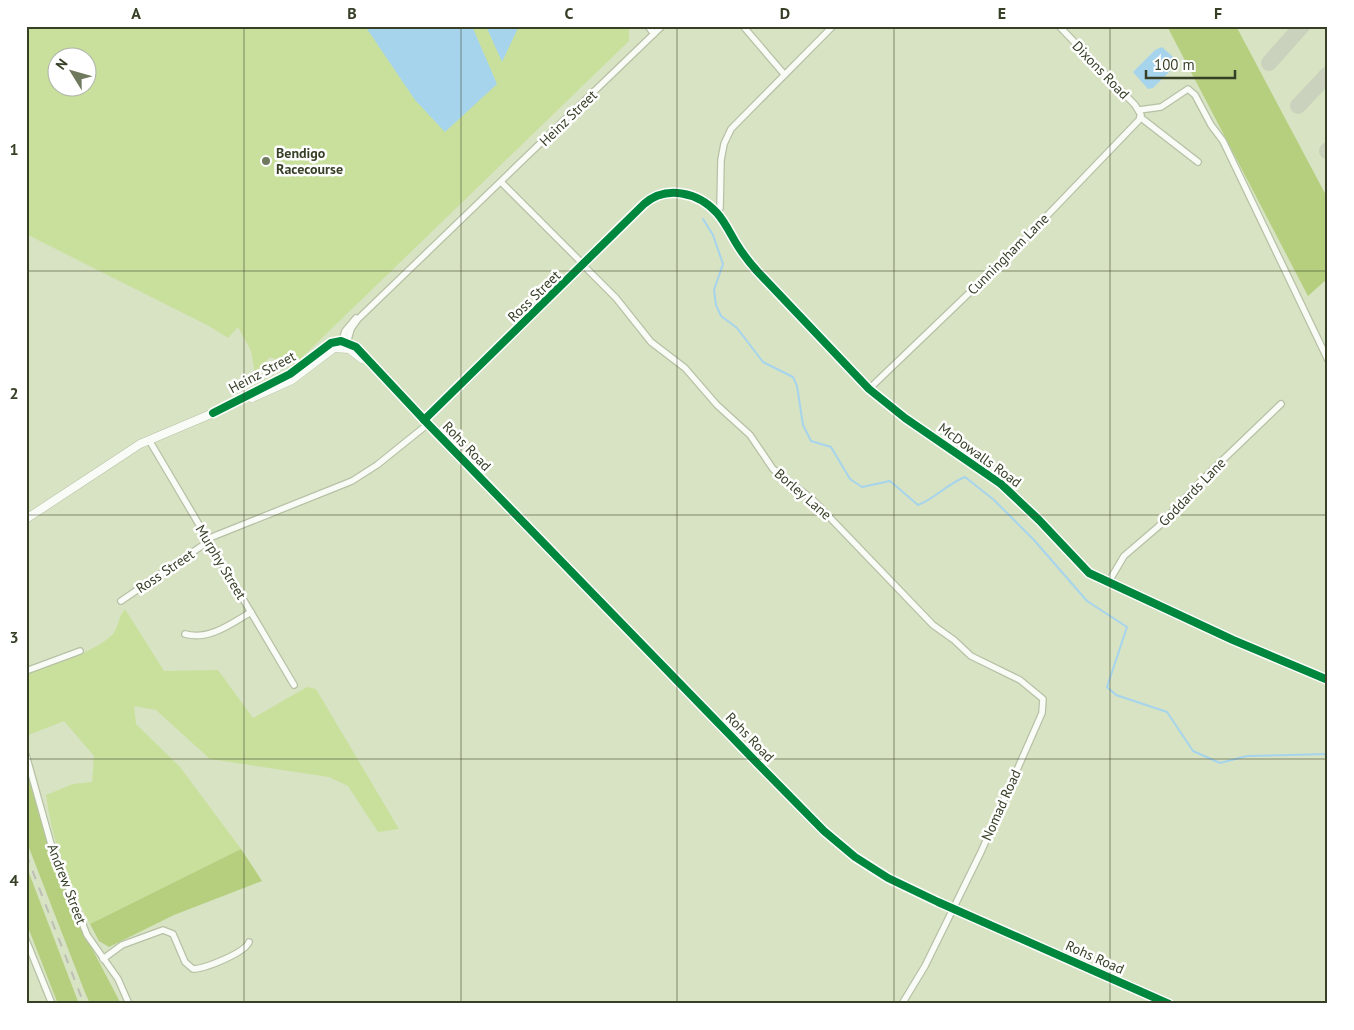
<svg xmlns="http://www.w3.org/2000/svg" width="1354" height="1030" font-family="'PT Sans',sans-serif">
<rect width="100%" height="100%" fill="#d7e3c2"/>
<g fill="#c9e09d" fill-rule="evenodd">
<path d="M26,26H629V41L293,366L270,357L255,373L251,351L238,327L228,338L209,326L26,234ZM58,58H88V88H58Z"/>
<path d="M125,609L164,671L218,670L253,718L307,687L316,689L399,829L378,832L348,786L329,777L210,759L156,710L134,706L136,724L180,767L241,849L90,924C68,883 52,841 46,795L73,784L92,782L94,756L64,721L26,736V673C50,666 96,652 113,634C119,626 118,617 125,609Z"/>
</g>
<g fill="#b5cf7e">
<polygon points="1167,26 1236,26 1328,199 1328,278 1308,296"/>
<polygon points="26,766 55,866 87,939 121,1004 90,1004 84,990 26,840"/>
<polygon points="241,849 262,881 174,915 109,947 99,941 90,924"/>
<polygon points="26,865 79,1004 58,1004 26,922"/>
</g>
<g fill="#a7d4ed">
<polygon points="365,26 472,26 497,84 445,132 415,100"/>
<polygon points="486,26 519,26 502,62"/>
<polygon points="1162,47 1173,57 1170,71 1153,88 1148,89 1133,72 1155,50"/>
</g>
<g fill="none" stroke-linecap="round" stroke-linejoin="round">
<path stroke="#a7d4ed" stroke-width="2" d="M703,219L713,235L723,264L714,290L716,305L721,316L737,328L763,362L793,377L797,386L803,425L811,441L831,447L850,479L862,487L890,481L918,505C936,498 947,484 965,477L994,500L1034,540L1087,601L1127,627L1107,687L1116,695L1167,712L1193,751L1220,763L1247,756L1328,754"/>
<g stroke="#cad1bc" stroke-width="16">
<polyline points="1269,63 1302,26"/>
<polyline points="1298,106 1328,74"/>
<polyline points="1327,151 1328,150"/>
</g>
<defs>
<g id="street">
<polyline points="648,26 654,34"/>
<polyline points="743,26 784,74"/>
<polyline points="1139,110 1161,107 1188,89 1195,95 1211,125 1223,141 1328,360"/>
<polyline points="1140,117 1198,162"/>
<polyline points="501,182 584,265"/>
<polyline points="717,214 720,208 721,160 724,144 731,129 833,26"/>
<polyline points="583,265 616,298 651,342 685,368 717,405 750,435 773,469 813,500 933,625 954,640 971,656 1020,680 1043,699 1042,713 981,852 925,966 902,1004"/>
<polyline points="341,344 345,331 356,318"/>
<polyline points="346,347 351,329 358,319 662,26"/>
<polyline points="869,389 1014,250 1139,120 1141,115 1135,105 1059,26"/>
<path d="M424,420L644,204C666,185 698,192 717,213C725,222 730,233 736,243C742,253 749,262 757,271L869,389L905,418L1001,484L1039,520L1089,573L1233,640L1328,680"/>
<polyline points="149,440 294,685"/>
<polyline points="207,539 352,481 377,465 428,424"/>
<polyline points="1108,583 1124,556 1159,526 1204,478 1281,404"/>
<polyline points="121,601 209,541"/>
<path d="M185,634C209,641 232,623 251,612"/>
<polyline points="26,671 80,651"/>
<polyline points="26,755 51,844 87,935 118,979 129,1004"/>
<polyline points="26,940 52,1004"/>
<path d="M103,959L122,945L163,930L173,934L185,962L193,969C204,969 245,953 249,942"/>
</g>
<g id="secondary">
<polyline points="252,398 292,380 334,348 349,349 362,359"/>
<polyline points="213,413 290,374 331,343 341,341 356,347 428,424 760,766 824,831 855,857 888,878 938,902 1169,1004"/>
<polyline points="26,519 140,444 218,411"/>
</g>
</defs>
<use href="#street" stroke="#b7c1a6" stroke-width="8"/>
<use href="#secondary" stroke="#b7c1a6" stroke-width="9"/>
<use href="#street" stroke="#f9fbf6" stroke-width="5.5"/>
<use href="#secondary" stroke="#f9fbf6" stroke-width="8"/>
<polyline stroke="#bdbfb7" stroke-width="2" stroke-dasharray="9 9" stroke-linecap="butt" points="26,854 84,1004"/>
<defs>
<g id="cycleway">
<polyline points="213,413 290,374 331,343 341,341 356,347 428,424 760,766 824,831 855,857 888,878 938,902 1169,1004"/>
<path d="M424,420L644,204C666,185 698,192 717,213C725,222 730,233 736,243C742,253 749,262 757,271L869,389L905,418L1001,484L1039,520L1089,573L1233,640L1328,680"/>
</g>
</defs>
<use href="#cycleway" stroke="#fff" stroke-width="11"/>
<use href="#cycleway" stroke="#00873e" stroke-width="8"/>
</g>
<path fill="none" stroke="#374027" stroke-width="1" stroke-opacity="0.55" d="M244,26V1004M461,26V1004M677,26V1004M894,26V1004M1110,26V1004M26,271H1328M26,515H1328M26,759H1328"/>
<circle fill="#6f795d" stroke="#fff" stroke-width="2" cx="266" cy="161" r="5"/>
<g text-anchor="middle" stroke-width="5" stroke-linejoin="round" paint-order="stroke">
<g font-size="14" fill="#374027" stroke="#fff">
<text transform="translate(1101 70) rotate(46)" y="5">Dixons Road</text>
<text transform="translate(568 118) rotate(-44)" y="5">Heinz Street</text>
<text transform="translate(1008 254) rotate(-45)" y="5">Cunningham Lane</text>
<text transform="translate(534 296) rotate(-44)" y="5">Ross Street</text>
<text transform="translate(262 372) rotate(-28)" y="5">Heinz Street</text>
<text transform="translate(467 446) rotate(46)" y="5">Rohs Road</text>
<text transform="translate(980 455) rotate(36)" y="5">McDowalls Road</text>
<text transform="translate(1192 492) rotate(-46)" y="5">Goddards Lane</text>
<text transform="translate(803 494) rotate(41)" y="5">Borley Lane</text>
<text transform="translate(221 562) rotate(59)" y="5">Murphy Street</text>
<text transform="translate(165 571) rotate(-34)" y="5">Ross Street</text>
<text transform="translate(750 737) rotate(46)" y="5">Rohs Road</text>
<text transform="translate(1001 805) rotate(-66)" y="5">Nomad Road</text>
<text transform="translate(67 884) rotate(69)" y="5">Andrew Street</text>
<text transform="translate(1095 957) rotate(24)" y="5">Rohs Road</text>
</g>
<g font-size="14" font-weight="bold" fill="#374027" stroke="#fff" text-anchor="start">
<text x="276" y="158">Bendigo<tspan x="276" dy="16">Racecourse</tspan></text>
</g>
</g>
<rect width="1354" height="1030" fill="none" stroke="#ffffff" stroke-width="55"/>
<g transform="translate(72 72) rotate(307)"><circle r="24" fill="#ffffff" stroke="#afb3a9"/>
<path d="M0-4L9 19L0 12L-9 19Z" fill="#6f795d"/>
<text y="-8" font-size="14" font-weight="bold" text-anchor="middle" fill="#374027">N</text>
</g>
<path d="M1146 70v8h89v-8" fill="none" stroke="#374027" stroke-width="2.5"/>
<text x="1154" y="70" font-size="15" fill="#374027" stroke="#ffffff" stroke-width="4" paint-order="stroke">100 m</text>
<rect x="28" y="28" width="1298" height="974" fill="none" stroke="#374027" stroke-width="2"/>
<g font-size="16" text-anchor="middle" font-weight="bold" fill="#374027">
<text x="136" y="19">A</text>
<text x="352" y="19">B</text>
<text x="569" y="19">C</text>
<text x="785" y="19">D</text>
<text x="1002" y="19">E</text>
<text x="1218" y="19">F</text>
<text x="14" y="155">1</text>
<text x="14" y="399">2</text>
<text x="14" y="643">3</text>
<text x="14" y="886">4</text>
</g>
</svg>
